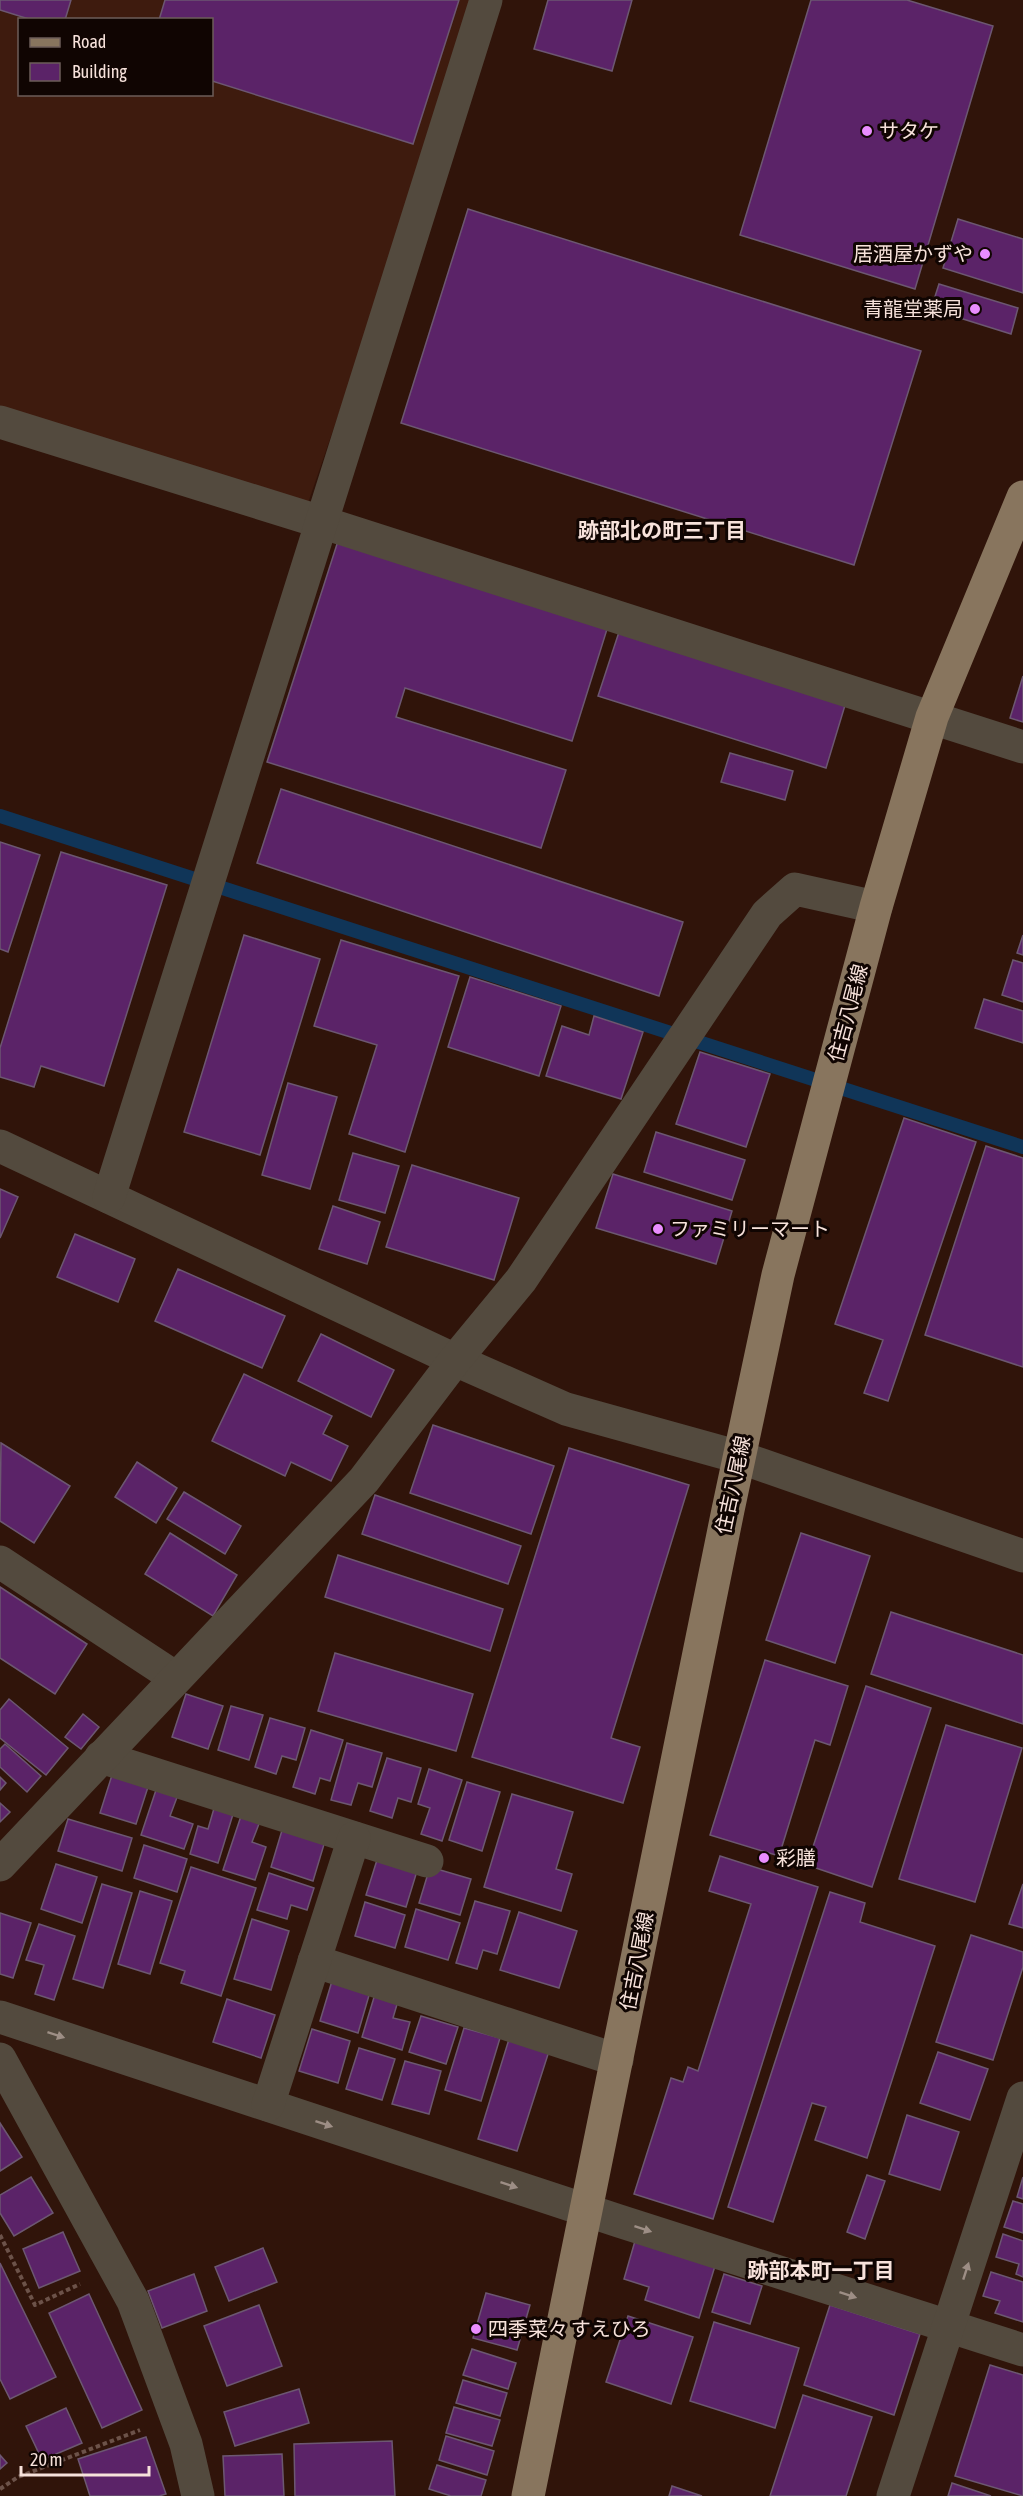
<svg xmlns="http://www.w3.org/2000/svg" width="1023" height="2496" font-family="'Asap Condensed','Noto Sans JP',sans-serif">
<rect width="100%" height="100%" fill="#30140a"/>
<path fill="#3e1b0e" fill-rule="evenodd" d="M0,0H481L307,506L0,406ZM20,20H212V94H20Z"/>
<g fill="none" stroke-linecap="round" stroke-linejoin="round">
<polyline stroke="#103558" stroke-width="14" points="0,816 1023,1147"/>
</g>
<g fill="#5b2368" stroke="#6c5771" stroke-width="1.5">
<polygon points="0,0 71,0 65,20 32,20 0,10"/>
<polygon points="165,0 459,0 413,144 212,81 212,20 159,20"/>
<polygon points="548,0 632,0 612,71 534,49"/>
<polygon points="811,0 907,0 993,26 915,289 740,235"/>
<polygon points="468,209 921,351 854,565 401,423"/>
<polygon points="958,219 1023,239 1023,293 943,268"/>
<polygon points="939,284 1018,308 1011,334 931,309"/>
<polygon points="338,541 608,626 572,741 405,688 396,717 566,770 541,848 267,762"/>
<polygon points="620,629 846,702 826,768 598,696"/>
<polygon points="1023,676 1023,722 1010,718"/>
<polygon points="730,753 793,771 785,800 721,782"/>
<polygon points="281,789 683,922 659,996 257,863"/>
<polygon points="0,842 40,855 8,952 0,949"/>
<polygon points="61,852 167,885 104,1086 41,1066 34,1087 0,1077 0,1048"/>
<polygon points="244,935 320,959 260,1155 184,1132"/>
<polygon points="1023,935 1023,955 1017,953"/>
<polygon points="341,940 459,976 405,1152 349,1134 377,1045 314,1026"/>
<polygon points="1013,960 1023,963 1023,1002 1002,995"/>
<polygon points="470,977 561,1006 539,1076 448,1047"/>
<polygon points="984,999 1023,1011 1023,1043 975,1028"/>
<polygon points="594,1016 643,1032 621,1099 546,1076 562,1026 589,1035"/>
<polygon points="700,1052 770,1074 746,1147 676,1124"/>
<polygon points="288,1083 337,1097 310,1189 262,1175"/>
<polygon points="904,1118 976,1142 888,1401 864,1393 883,1340 835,1324"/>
<polygon points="656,1132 745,1160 732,1200 644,1172"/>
<polygon points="986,1146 1023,1158 1023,1367 925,1335"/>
<polygon points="353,1153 399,1166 385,1213 339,1200"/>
<polygon points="412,1165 519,1198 494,1280 386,1247"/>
<polygon points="613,1174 732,1211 716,1264 596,1228"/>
<polygon points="0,1189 18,1197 0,1238"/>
<polygon points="333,1206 380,1222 367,1264 319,1249"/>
<polygon points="75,1234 135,1259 118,1302 57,1277"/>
<polygon points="178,1269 285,1316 262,1368 155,1321"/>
<polygon points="321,1334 394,1370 371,1417 298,1381"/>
<polygon points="244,1374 332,1416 323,1434 348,1446 331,1481 291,1462 285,1476 212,1441"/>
<polygon points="433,1425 554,1466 531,1534 410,1493"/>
<polygon points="1,1443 70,1486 34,1543 0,1521"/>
<polygon points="569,1448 689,1485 611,1738 640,1747 623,1803 472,1757"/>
<polygon points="137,1462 177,1488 156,1523 115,1497"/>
<polygon points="184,1492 241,1526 225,1554 167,1519"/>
<polygon points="375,1495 521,1546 508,1584 362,1534"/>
<polygon points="170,1533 237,1575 213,1616 145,1574"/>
<polygon points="801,1533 870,1556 835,1663 766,1640"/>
<polygon points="338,1555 503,1609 490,1651 325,1597"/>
<polygon points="0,1587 87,1644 55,1694 0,1658"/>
<polygon points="891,1612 1023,1655 1023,1724 871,1674"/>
<polygon points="335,1653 473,1694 456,1751 318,1711"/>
<polygon points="765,1660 848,1686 830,1745 815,1740 779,1856 710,1835"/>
<polygon points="866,1686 931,1708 872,1887 807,1865"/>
<polygon points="186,1694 223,1706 208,1749 172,1737"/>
<polygon points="9,1699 68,1748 46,1775 0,1738 0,1710"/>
<polygon points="231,1706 263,1715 249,1760 218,1750"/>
<polygon points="83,1714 99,1727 81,1749 65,1737"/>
<polygon points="270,1718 305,1728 296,1760 282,1756 276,1774 255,1767"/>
<polygon points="946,1725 1022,1748 975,1902 899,1879"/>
<polygon points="311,1730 343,1740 330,1781 320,1778 315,1794 293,1787"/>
<polygon points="347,1743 382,1753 372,1787 358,1783 351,1805 331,1800"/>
<polygon points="5,1744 41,1776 27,1792 0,1767 0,1749"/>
<polygon points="387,1758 421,1768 411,1802 398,1798 392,1818 370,1811"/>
<polygon points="429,1769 462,1780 442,1841 421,1834 430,1808 418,1804"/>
<polygon points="113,1772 149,1784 136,1824 100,1813"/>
<polygon points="0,1777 6,1783 0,1790"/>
<polygon points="467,1782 500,1792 482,1851 449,1840"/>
<polygon points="158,1784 179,1792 170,1816 193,1824 184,1849 141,1835"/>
<polygon points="512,1794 573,1812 556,1869 572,1874 561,1911 484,1887"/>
<polygon points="0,1803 10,1812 0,1822"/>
<polygon points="215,1805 234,1811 218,1863 190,1854 198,1826 208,1829"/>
<polygon points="243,1810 262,1816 252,1842 266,1847 255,1880 223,1870"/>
<polygon points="68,1819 132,1838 122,1871 58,1851"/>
<polygon points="283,1827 325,1841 313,1881 271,1867"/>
<polygon points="144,1845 187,1859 177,1892 134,1878"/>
<polygon points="720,1856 818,1887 713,2219 634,2194 671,2078 683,2082 688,2067 698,2071 751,1904 709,1891"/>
<polygon points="377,1860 417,1871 406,1907 366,1895"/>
<polygon points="56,1864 97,1877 82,1923 41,1909"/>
<polygon points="191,1867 256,1888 221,1996 181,1983 185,1971 160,1963"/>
<polygon points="430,1867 471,1879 460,1915 419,1903"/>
<polygon points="269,1873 314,1888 307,1910 291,1905 287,1919 257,1910"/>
<polygon points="102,1884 132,1893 103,1988 73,1979"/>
<polygon points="1023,1884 1023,1928 1009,1924"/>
<polygon points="140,1891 172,1901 150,1974 118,1964"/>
<polygon points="830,1892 865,1903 860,1922 935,1946 867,2158 815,2140 826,2107 812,2103 773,2222 728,2207"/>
<polygon points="475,1901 510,1911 497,1954 483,1950 477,1969 456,1963"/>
<polygon points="365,1902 405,1915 395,1948 355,1936"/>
<polygon points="416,1909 460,1923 448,1960 405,1947"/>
<polygon points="519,1912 577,1931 559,1988 500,1970"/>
<polygon points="0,1913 31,1923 13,1978 0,1974"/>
<polygon points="252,1919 289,1931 271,1990 234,1979"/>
<polygon points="39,1924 75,1936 54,2000 35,1994 44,1965 26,1960"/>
<polygon points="971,1935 1023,1952 1023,1967 993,2060 936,2042"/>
<polygon points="332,1981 370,1992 358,2033 320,2021"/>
<polygon points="375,1994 398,2001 393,2018 410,2022 402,2050 362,2037"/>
<polygon points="227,1999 275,2015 261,2058 213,2042"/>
<polygon points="421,2016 458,2027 446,2064 409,2052"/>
<polygon points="464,2028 500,2038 481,2101 445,2090"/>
<polygon points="312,2029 350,2041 338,2083 299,2071"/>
<polygon points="510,2036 550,2048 517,2151 478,2139"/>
<polygon points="359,2048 395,2059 382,2100 346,2089"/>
<polygon points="938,2052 988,2069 970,2120 920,2103"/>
<polygon points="405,2061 441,2071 429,2114 392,2104"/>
<polygon points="907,2115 959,2132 940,2190 889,2174"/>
<polygon points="0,2123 22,2157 0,2171"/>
<polygon points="867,2175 885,2181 865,2239 847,2232"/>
<polygon points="31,2177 53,2213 14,2236 0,2213 0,2195"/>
<polygon points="1023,2177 1023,2199 1017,2197"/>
<polygon points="1013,2201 1023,2204 1023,2233 1004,2227"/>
<polygon points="63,2232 80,2271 39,2288 23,2249"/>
<polygon points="1003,2234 1023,2241 1023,2277 1016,2274 1019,2264 996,2257"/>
<polygon points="635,2241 715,2266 699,2318 645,2300 649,2287 624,2279"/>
<polygon points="263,2248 277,2282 229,2301 215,2267"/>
<polygon points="0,2263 56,2377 10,2399 0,2379"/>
<polygon points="991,2272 1023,2282 1023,2322 995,2313 1000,2301 983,2296"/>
<polygon points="194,2274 207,2311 162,2328 148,2291"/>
<polygon points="724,2274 762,2286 750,2324 712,2312"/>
<polygon points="486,2293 530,2305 517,2350 473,2338"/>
<polygon points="89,2294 142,2410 102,2428 49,2313"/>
<polygon points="259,2305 282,2366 227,2386 204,2326"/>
<polygon points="830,2305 920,2334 894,2415 804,2385"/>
<polygon points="628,2316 693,2337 671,2404 606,2382"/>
<polygon points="714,2322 799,2348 775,2428 690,2401"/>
<polygon points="472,2349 516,2363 508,2389 463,2375"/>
<polygon points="990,2365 1023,2375 1023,2496 955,2476"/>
<polygon points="463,2380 507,2393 500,2416 456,2403"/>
<polygon points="299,2389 309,2423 235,2446 224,2412"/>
<polygon points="803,2395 872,2417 846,2496 770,2496"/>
<polygon points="454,2407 500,2420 492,2446 446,2433"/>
<polygon points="66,2408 82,2443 42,2460 26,2426"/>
<polygon points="446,2436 494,2451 487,2475 439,2460"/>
<polygon points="146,2437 166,2494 159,2496 90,2496 78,2459"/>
<polygon points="392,2441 395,2496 295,2496 294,2444"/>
<polygon points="282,2454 284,2496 225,2496 223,2456"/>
<polygon points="0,2455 7,2463 0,2469"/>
<polygon points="437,2465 486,2480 481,2496 451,2496 429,2489"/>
<polygon points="952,2483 991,2496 948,2496"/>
<polygon points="672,2486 702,2496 669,2496"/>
</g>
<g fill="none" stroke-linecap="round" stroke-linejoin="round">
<g stroke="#6c5249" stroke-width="4" stroke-dasharray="4.5 3" stroke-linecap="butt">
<polyline points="0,2235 35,2305 80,2284"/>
<polyline points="0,2489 18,2477 140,2430"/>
</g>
<g stroke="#534a3e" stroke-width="33">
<polyline points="0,422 321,522 1023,747"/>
<polyline points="0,1146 455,1360 566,1409 739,1457 1023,1556"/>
<polyline points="109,1197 486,0"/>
<polyline points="0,1562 176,1678"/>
<polyline points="101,1757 427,1861"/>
<polyline points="0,1865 364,1480 455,1360 521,1280 767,914 795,889 876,907"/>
<polyline points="314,1961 617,2060"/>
<polyline points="0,2017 619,2221 1023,2350"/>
<polyline points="0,2059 133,2301 186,2444 198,2496"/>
<polyline points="268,2105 354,1838"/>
<polyline points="893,2496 1023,2098"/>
</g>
<polyline stroke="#88755e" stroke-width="33" points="528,2496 728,1510 778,1275 876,907 932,717 1023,497"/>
</g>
<defs><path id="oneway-solid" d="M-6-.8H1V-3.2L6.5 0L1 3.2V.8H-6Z" transform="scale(1.5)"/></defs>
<g fill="#9d8e85">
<use href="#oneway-solid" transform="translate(56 2035) rotate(18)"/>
<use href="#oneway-solid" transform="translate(324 2124) rotate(18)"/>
<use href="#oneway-solid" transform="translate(509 2185) rotate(18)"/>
<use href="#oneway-solid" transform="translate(643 2229) rotate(18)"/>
<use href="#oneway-solid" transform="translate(966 2271) rotate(-72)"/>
<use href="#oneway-solid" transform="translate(848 2295) rotate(18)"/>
</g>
<g fill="#e98dfe" stroke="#100502" stroke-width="2">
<circle cx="867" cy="131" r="6"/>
<circle cx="985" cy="254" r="6"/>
<circle cx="975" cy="309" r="6"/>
<circle cx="658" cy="1229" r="6"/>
<circle cx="764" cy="1858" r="6"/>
<circle cx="476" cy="2329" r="6"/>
</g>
<g text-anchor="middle" stroke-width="6" stroke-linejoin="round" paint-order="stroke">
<g font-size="20" fill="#f7e2db" stroke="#100502" text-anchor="start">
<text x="879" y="138">サタケ</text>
<text x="973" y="261" text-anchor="end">居酒屋かずや</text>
<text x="963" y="316" text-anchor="end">青龍堂薬局</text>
<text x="670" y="1236">ファミリーマート</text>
<text x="776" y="1865">彩膳</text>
<text x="488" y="2336">四季菜々 すえひろ</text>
</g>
<g font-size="20" fill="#f7e2db" stroke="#100502">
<text transform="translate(848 1013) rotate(-75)" y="7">住吉八尾線</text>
<text transform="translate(733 1485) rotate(-78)" y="7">住吉八尾線</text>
<text transform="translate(637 1961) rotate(-79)" y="7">住吉八尾線</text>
</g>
<g font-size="21" font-weight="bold" fill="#f7e2db" stroke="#100502">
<text x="662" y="538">跡部北の町三丁目</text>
<text x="821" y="2278">跡部本町一丁目</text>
</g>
</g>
<rect x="18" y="18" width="195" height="78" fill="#100502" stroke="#6c5d59" stroke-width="1.5"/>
<rect x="30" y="38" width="30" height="9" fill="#88755e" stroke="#6c5d59" stroke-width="1.5"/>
<text x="72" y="48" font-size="18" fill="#f7e2db">Road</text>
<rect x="30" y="63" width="30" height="18" fill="#5b2368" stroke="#6c5d59" stroke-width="1.5"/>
<text x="72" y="78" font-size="18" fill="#f7e2db">Building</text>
<path d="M21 2466v9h128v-9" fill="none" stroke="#f7e2db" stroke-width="3"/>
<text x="30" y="2466" font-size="18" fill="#f7e2db" stroke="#100502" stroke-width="4.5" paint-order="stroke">20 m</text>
</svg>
